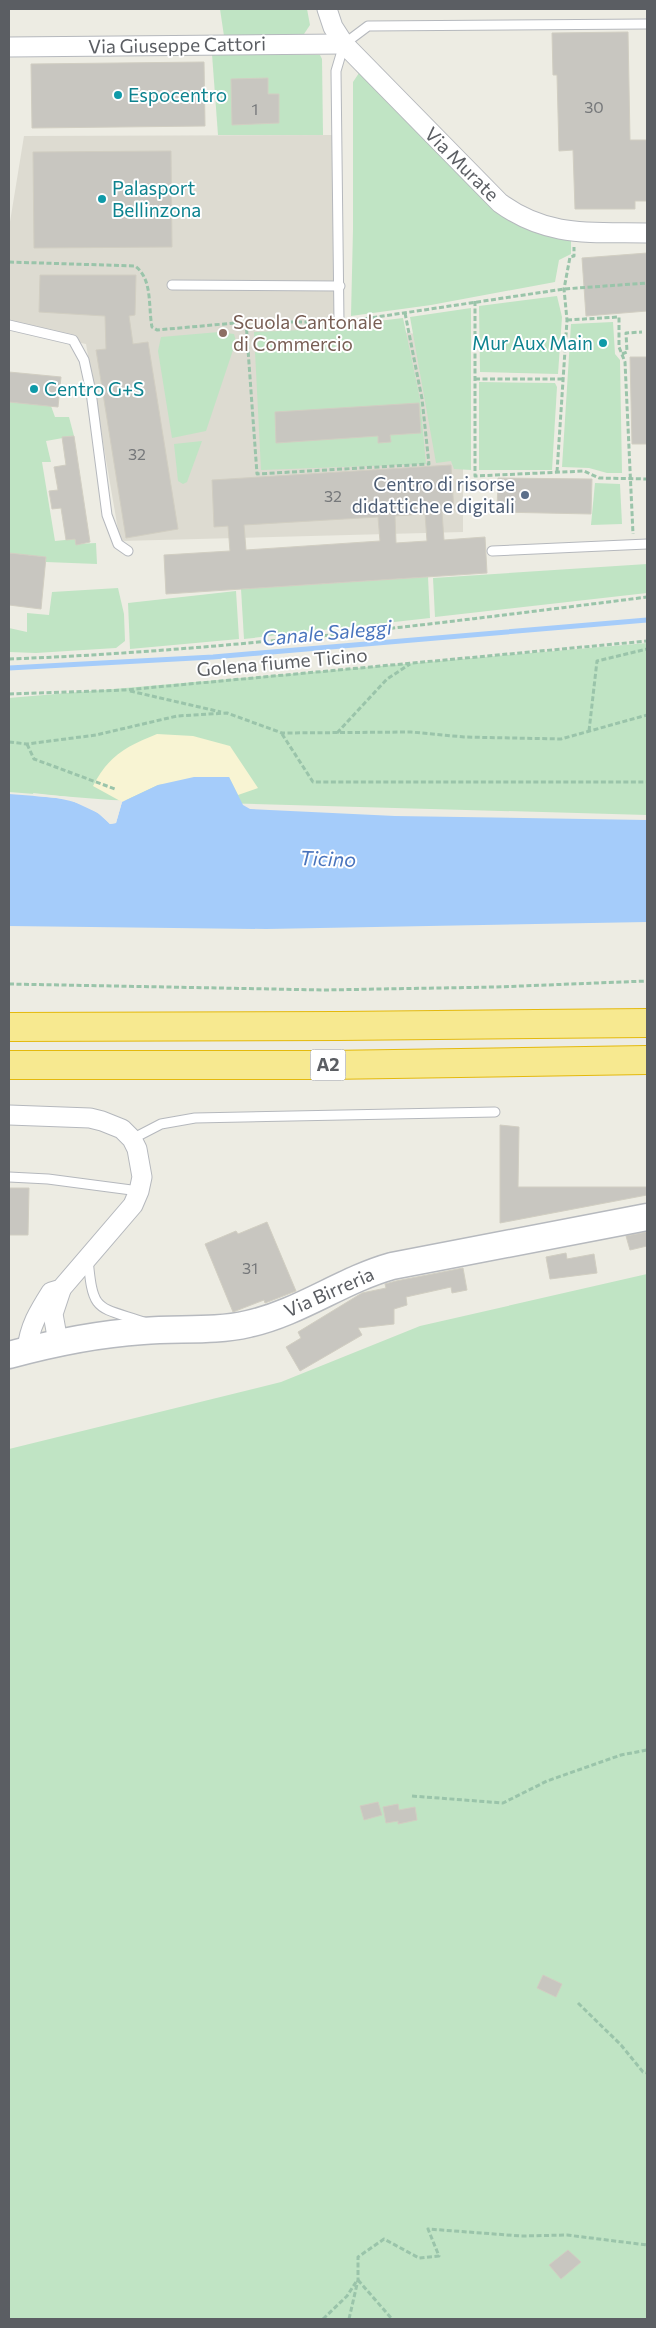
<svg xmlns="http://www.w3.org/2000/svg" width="656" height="2328" font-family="Commissioner,sans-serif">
<rect width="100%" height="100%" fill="#edece3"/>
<polygon fill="#dddbd1" points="337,135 335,325 463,339 463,532 120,541 86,344 9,328 9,228 24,136"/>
<g fill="#c0e4c4">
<polygon points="220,9 307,9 310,25 304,34 294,36 224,36"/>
<polygon points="212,54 320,55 322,59 323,135 218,135"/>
<polygon points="359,73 520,225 539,234 571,240 571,254 559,260 555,282 431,305 351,316 353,229 353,82"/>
<polygon points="557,296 562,317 558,374 480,372 479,306"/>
<polygon points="471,308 471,470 454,469 451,461 436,463 410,317"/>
<polygon points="403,318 420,399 426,464 261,470 254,332 304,330"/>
<polygon points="613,322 615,354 620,360 622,473 607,473 589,468 562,467 571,324"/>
<polygon points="219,332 234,334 236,341 206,431 172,438 158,351 161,337"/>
<polygon points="479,382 555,383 557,387 552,470 479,470"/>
<polygon points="9,402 51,406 55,417 69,417 74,436 46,441 51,462 42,462 55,541 75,539 76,544 96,543 97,564 46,562 46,557 9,553"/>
<polygon points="202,441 187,482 183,484 178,481 174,444"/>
<polygon points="595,483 620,484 622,524 591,525"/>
<polygon points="647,564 647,593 435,617 433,578"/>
<polygon points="428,577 430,618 244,639 241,589"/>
<polygon points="118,588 124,614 125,641 116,648 36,653 9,652 9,628 27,632 27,613 49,615 52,592"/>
<polygon points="236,591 239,639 130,649 128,603"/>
<polygon points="647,643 647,815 111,800 9,792 9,698"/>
<polygon points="647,1274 647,2319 9,2319 9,1449 281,1382 420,1326"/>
</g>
<path fill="#f8f4d3" d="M157,734L193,736L230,746L258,788L238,795L229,777L158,785L122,802L93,786C108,756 127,746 157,734Z"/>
<path fill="#a5ccfa" d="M194,777H229L243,805L250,809L395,816L647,820V922L266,929L9,926V794C43,797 85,795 110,824L116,823L122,802L158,785Z"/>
<polygon fill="#edece3" points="33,793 69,797 100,811 110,821 114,821 120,800 122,802 116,823 110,824 98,813 68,799 34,796"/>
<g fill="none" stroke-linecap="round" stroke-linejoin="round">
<polyline stroke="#a5ccfa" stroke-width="5" points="9,668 213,657 647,620"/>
</g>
<g fill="#c8c6c0" stroke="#d1cec2" fill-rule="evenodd">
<polygon points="628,32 630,140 647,140 647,201 635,201 635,209 575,209 573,150 559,151 557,75 553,75 552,33"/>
<polygon points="204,62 205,126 32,128 31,64"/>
<polygon points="268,78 268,94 279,94 279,123 232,125 231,79"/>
<polygon points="171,151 172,247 34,248 33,152"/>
<polygon points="647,253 647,311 586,316 582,258"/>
<polygon points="40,275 136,275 135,315 129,316 133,344 148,342 178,529 126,538 96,350 106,349 105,316 39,312"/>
<polygon points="630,357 647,357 647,444 632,444"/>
<polygon points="9,372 61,377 58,407 9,402"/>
<polygon points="419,403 421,433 390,435 391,442 378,443 378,436 276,443 275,412"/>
<polygon points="74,436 90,542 76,545 75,539 66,540 61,508 52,509 49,491 58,490 54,467 66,465 62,437"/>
<path d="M451,465L454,511L442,512L444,540L485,537L487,573L166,594L164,555L230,551L228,526L214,527L212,480ZM425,514L427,541L396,543L395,516ZM378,517L380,541L246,550L244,525Z"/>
<polygon points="498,478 592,479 591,514 497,512"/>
<polygon points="9,553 46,557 41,609 9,605"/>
<polygon points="500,1125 519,1127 518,1187 647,1187 647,1195 500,1223"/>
<polygon points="9,1188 29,1188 28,1235 9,1235"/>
<polygon points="267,1222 296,1291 265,1303 264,1300 233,1312 205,1244 236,1231 238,1234"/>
<polygon points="647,1232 647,1246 630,1250 626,1236"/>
<polygon points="566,1253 567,1259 594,1254 597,1273 550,1279 546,1257"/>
<polygon points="463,1268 467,1290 452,1293 451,1287 406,1297 407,1305 394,1309 394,1324 358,1328 362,1335 300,1371 286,1347 301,1338 298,1332 362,1293 386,1288 385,1284 396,1281"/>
<polygon points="378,1802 382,1815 364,1820 360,1806"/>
<polygon points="398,1804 399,1810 415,1807 417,1820 398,1824 398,1821 386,1823 383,1807"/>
<polygon points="543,1975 562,1984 556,1997 537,1988"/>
<polygon points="568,2250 581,2262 561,2279 549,2265"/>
</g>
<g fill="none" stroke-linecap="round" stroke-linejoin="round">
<defs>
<g id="lane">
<polyline points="172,285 340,286"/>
<polyline points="339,322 336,71 344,44 368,26 647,24"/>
<polyline points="9,325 73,340 84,360 91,392 107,515 118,544 128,551"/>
<polyline points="492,551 647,544"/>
<polyline points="132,1139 161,1124 195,1118 495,1112"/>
<polyline points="9,1177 48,1179 139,1191"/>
<path d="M88,1259C93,1313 96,1306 144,1322"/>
</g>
<g id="street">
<path d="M327,9L333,27L344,44L500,203C548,238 591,232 647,233"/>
<polyline points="9,47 344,44"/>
<path d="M9,1115L90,1118L102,1121L122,1129L132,1139L137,1149L142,1177L139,1191L133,1205L61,1289L51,1292C39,1311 29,1327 27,1350"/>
<polyline points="58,1342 53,1314 61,1290"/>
</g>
<path id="secondary" d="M9,1355C53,1343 97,1334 143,1331C178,1328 214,1332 248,1324C299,1313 342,1280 392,1266L647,1217"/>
<g id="highway">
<polyline points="9,1027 339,1026 647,1023"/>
<polyline points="9,1065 327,1065 647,1060"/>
</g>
</defs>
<use href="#lane" stroke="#b5b8bd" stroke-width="11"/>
<use href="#street" stroke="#b5b8bd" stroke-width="21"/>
<use href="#secondary" stroke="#b6b9be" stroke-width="29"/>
<use href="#highway" stroke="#e4b90c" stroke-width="30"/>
<g stroke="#9ac4aa" stroke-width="3" stroke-dasharray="5 2.5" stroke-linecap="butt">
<path d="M9,262L135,266C153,279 148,307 152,327L157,330L246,322H327"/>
<polyline points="475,301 475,476 584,471 599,478 647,479"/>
<polyline points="567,320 619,317 619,347 625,362 633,534"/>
<polyline points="350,321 564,289 647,283"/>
<polyline points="246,322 257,474 429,464 422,399 405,313"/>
<polyline points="622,354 627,352 626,333 642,332"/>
<polyline points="475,379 563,379"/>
<polyline points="557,472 567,320 564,289 570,257 574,256 574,247"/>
<path d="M9,659C222,651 435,624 647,597"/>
<polyline points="130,691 221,712"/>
<polyline points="9,694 125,690 647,641"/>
<polyline points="589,731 597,661 647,649"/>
<polyline points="337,733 387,679 410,664"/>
<polyline points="282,734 313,782 647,782"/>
<polyline points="9,742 27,744 96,735 177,716 227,713 282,733 411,732 464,737 561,739 647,715"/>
<polyline points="27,744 34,759 115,789"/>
<polyline points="9,984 323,990 496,987 647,981"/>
<polyline points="412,1796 503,1803 547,1781 621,1755 647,1750"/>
<polyline points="578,2003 621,2045 643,2072 647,2073"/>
<polyline points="358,2280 392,2319"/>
<polyline points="323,2319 347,2296 356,2282"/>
<polyline points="349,2319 358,2280 358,2257 384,2239 419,2258 439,2256 428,2229 521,2236 567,2235 647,2245"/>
</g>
<use href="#lane" stroke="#fff" stroke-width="9"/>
<use href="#street" stroke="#fff" stroke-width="19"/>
<use href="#secondary" stroke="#fff" stroke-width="26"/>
<use href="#highway" stroke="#f7e990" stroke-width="28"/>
</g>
<g fill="#0f9aa8" stroke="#fff" stroke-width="2">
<circle cx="118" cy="95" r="5"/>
<circle cx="102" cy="199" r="5"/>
<circle cx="603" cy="343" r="5"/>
<circle cx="34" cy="389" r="5"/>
</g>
<circle fill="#8d6e63" stroke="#fff" stroke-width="2" cx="223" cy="333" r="5"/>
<circle fill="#5c6f8a" stroke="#fff" stroke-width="2" cx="525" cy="495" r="5"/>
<g text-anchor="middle" stroke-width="4" stroke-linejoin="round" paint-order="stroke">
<g font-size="16" fill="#76787a">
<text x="594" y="113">30</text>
<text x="255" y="115">1</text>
<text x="137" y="460">32</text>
<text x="333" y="502">32</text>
<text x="250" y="1274">31</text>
</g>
<rect fill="#fff" stroke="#8c8e92" stroke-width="1" x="310.5" y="1049.5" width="35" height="31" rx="4"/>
<g font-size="18" font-weight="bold" fill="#5b5e63">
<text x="328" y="1071">A2</text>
</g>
<g font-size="19" fill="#5b5e63" stroke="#fff">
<text transform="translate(177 45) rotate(-1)" y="7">Via Giuseppe Cattori</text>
<text transform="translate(462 164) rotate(45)" y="7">Via Murate</text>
<text transform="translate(282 662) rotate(-5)" y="7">Golena fiume Ticino</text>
<text transform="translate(329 1292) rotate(-24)" y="7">Via Birreria</text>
</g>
<g font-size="19" fill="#0d838f" stroke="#fff" text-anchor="start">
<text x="128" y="102">Espocentro</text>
<text x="112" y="195">Palasport<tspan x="112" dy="22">Bellinzona</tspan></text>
<text x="593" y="350" text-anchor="end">Mur Aux Main</text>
<text x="44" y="396">Centro G+S</text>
</g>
<g font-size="19" fill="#785e54" stroke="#fff" text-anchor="start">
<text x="233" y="329">Scuola Cantonale<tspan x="233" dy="22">di Commercio</tspan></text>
</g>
<g font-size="19" fill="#4e5e75" stroke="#fff" text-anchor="end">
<text x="515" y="491">Centro di risorse<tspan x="515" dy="22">didattiche e digitali</tspan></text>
</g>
<g font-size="20" font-style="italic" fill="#4974bd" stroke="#fff">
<text transform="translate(327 633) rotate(-5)" y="7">Canale Saleggi</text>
<text transform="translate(328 859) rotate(2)" y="7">Ticino</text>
</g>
</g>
<rect width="656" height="2328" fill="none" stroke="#5b5e63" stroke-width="20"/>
</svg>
